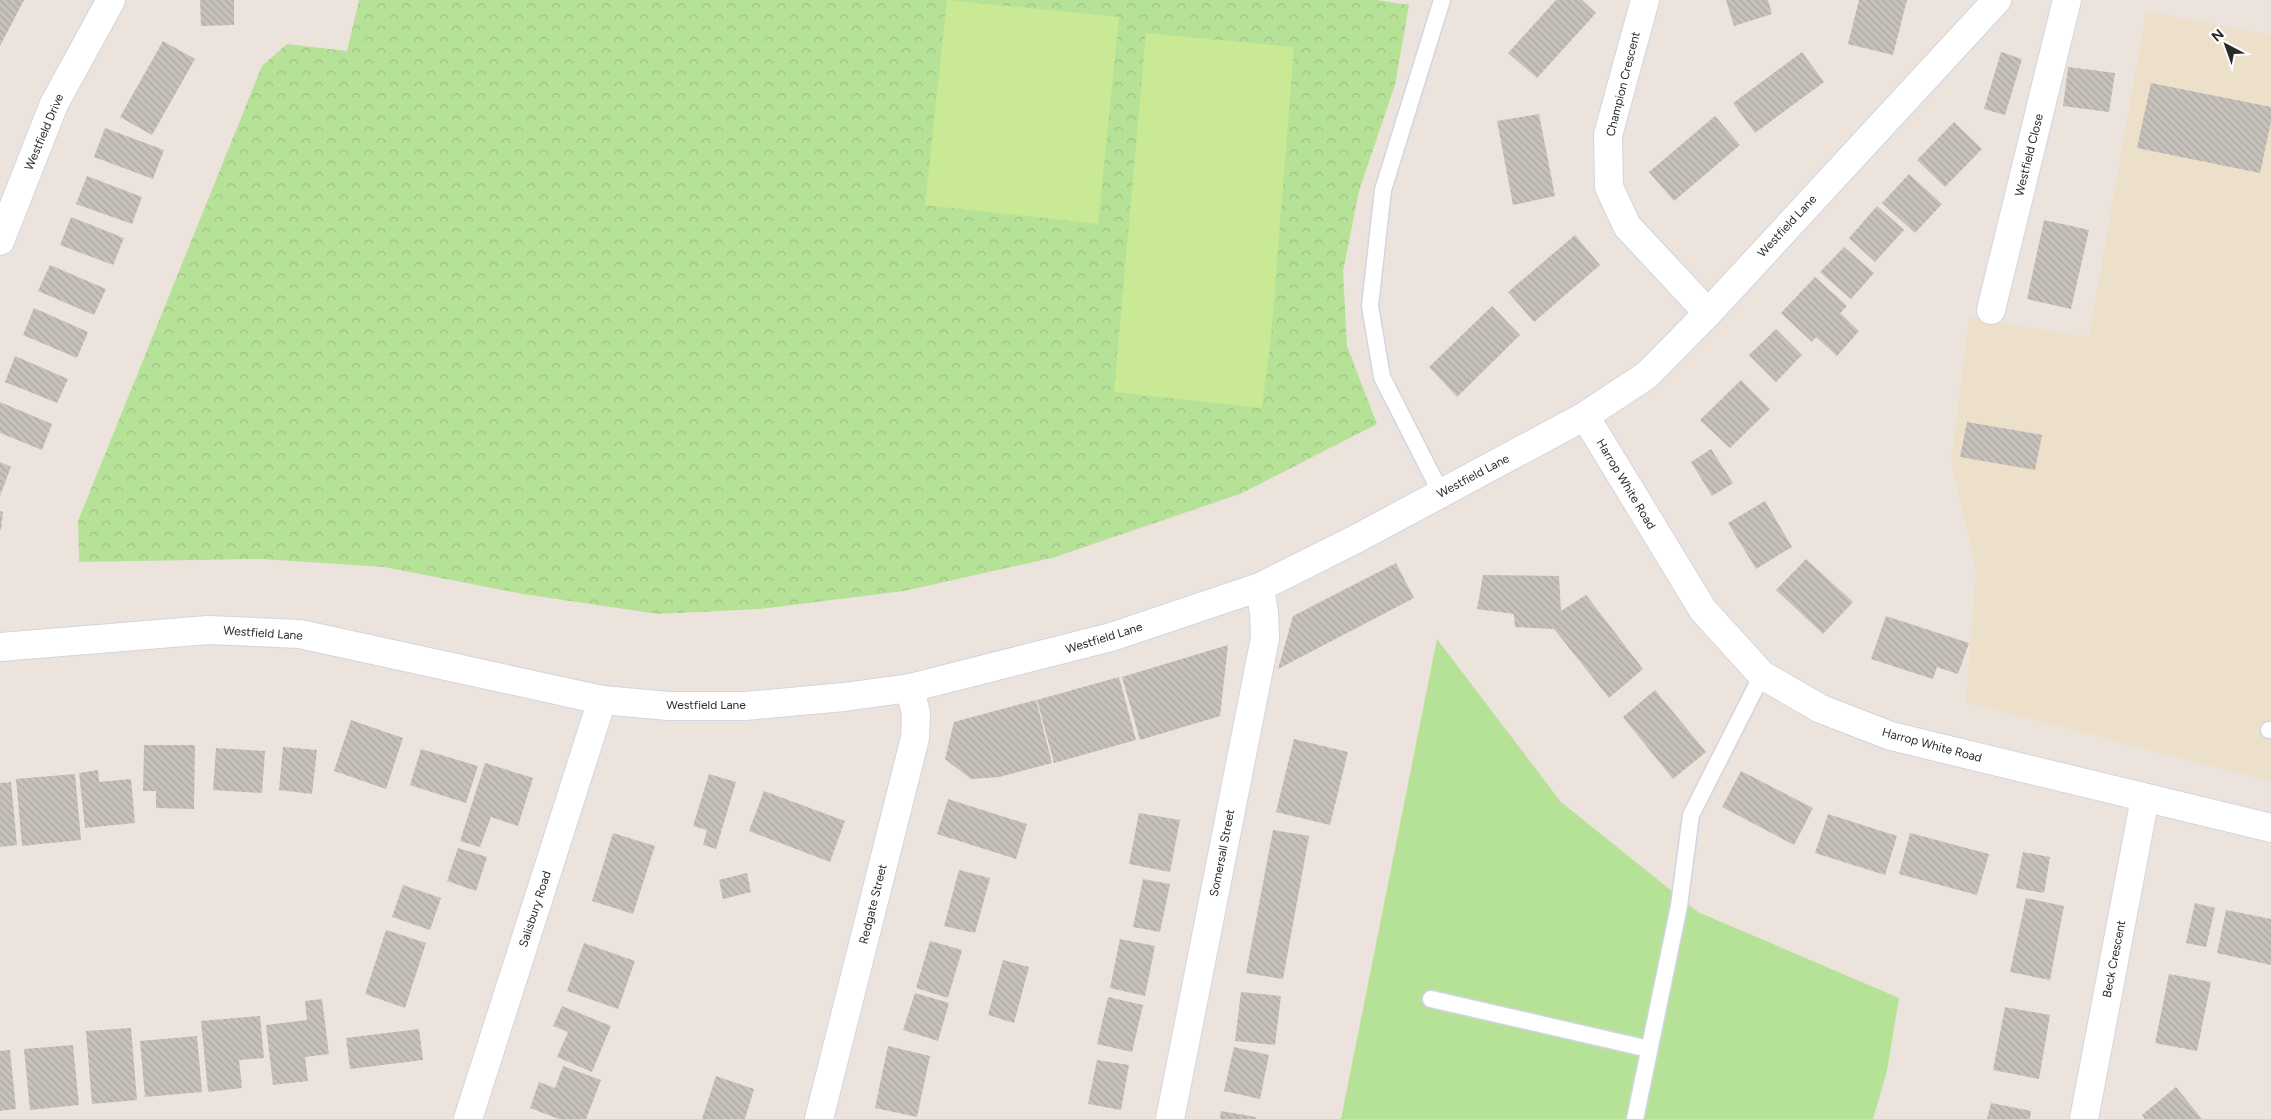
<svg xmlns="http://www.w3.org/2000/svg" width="2271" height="1119" font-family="Figtree,sans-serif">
<defs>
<pattern id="forest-crowns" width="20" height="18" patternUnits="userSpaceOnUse" patternTransform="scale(1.25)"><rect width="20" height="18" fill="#b6e298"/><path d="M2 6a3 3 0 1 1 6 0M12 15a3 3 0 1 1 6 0" fill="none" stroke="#9dc283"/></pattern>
<pattern id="building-back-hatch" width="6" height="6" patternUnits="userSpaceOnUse" patternTransform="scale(1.25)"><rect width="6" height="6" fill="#c7c1bb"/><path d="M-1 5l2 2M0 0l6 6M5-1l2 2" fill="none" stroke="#aba6a1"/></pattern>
</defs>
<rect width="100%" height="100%" fill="#ece4dc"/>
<polygon fill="#ede0cb" points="2146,11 2271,35 2271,782 1966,702 1976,570 1951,460 1969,318 2089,337"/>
<polygon fill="url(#forest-crowns)" points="359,0 1377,0 1409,5 1395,85 1359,191 1343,271 1347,346 1377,424 1240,494 1052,558 904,591 760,609 658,614 523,594 384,567 262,559 79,562 78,521 262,66 287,44 347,51"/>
<polygon fill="#b6e298" points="1437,639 1561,802 1698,912 1899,998 1887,1071 1873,1119 1341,1119"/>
<g fill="#cae994">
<polygon points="947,0 1119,17 1098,224 925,205"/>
<polygon points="1146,33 1294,47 1271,337 1262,408 1114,392"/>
</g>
<g fill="url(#building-back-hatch)">
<polygon points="0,0 24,0 0,46"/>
<polygon points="200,0 234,0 234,25 201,26"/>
<polygon points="1556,0 1582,0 1596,13 1537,78 1508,53"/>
<polygon points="1726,0 1768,0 1772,14 1734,26"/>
<polygon points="1859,0 1907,0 1893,55 1848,44"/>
<polygon points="163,41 195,59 152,135 120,117"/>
<polygon points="1802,52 1824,82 1755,133 1733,103"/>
<polygon points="2001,52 2022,59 2005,115 1984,109"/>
<polygon points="2068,67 2115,73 2109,112 2063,106"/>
<polygon points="2151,83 2271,107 2271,122 2260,173 2137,148"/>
<polygon points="1539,114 1555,196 1513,205 1497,121"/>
<polygon points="1715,116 1740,145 1674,201 1649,172"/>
<polygon points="1954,122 1982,149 1945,187 1917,160"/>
<polygon points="105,128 164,150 153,179 94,157"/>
<polygon points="1909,174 1942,204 1915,233 1882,203"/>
<polygon points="87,176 142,197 132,224 76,204"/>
<polygon points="1877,206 1904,230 1875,262 1849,238"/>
<polygon points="71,217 124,238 113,265 60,245"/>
<polygon points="2044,220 2089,230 2071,309 2027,299"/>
<polygon points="1575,235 1600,265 1534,322 1508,292"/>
<polygon points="1844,247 1874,273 1851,299 1820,272"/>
<polygon points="50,265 106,289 94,315 38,291"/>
<polygon points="1815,277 1847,306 1840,313 1859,331 1837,356 1816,337 1812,342 1781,313"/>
<polygon points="1492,306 1520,335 1457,397 1429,367"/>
<polygon points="34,308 88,332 77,358 23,335"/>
<polygon points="1776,329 1802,355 1776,382 1749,355"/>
<polygon points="15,356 68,379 57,403 5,382"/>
<polygon points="1741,380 1770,409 1730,448 1700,420"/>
<polygon points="0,402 52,424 42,450 0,433"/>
<polygon points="1967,422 2042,435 2035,470 1960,457"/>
<polygon points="1711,449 1733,483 1712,496 1691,462"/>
<polygon points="0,462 11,467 0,496"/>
<polygon points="1765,501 1792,547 1756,569 1728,523"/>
<polygon points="0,511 3,512 1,530 0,530"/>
<polygon points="1806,559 1853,602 1823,634 1776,590"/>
<polygon points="1396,563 1414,598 1278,669 1293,616"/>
<polygon points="1483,575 1559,576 1561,611 1586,595 1643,669 1609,698 1554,629 1515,627 1514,614 1477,609"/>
<polygon points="1886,616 1969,643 1958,674 1937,667 1933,679 1871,659"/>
<polygon points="1228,645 1220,716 1140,740 1122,677"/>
<polygon points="1119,677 1136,740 1054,763 1037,700"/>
<polygon points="1655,690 1706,752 1673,779 1623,717"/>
<polygon points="1036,700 1052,763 999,777 971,779 945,759 954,722"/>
<polygon points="351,720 403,738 386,789 334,771"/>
<polygon points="1294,739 1348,752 1330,825 1276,812"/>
<polygon points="144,745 195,745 194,809 156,808 156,791 143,791"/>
<polygon points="283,747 317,750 312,794 279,790"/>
<polygon points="216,748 265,751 262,793 213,790"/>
<polygon points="421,749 478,766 466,803 410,785"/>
<polygon points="485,763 533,778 518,826 491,817 480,847 460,841"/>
<polygon points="98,770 99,782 131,779 135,823 85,828 79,773"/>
<polygon points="1741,771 1813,808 1794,845 1722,807"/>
<polygon points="75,774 81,840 22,846 16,779"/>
<polygon points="709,774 736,782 716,849 703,845 707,830 693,826"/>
<polygon points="11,782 17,845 0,847 0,783"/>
<polygon points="764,791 845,821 830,862 749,831"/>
<polygon points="948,799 1027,824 1016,859 937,834"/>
<polygon points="1139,813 1180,820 1170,872 1129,864"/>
<polygon points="1828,814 1897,836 1885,875 1815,853"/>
<polygon points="1273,830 1309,836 1283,979 1246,973"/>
<polygon points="613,833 655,846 633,914 592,901"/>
<polygon points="1910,833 1989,854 1977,895 1899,874"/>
<polygon points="458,848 487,857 476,891 447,881"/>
<polygon points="2023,852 2050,857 2044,893 2016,888"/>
<polygon points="959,870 990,878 975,933 944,926"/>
<polygon points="747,873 751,892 723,899 719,880"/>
<polygon points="1143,879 1170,884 1160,932 1133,927"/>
<polygon points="403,885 441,898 430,930 392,917"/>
<polygon points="2026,898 2064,906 2050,980 2010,972"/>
<polygon points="2195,903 2215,908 2206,947 2186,943"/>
<polygon points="2226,910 2271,919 2271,965 2217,953"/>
<polygon points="386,930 426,943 405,1008 365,994"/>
<polygon points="1120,939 1155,946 1145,996 1110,988"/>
<polygon points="930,941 962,950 948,998 916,988"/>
<polygon points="584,943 635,961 618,1009 567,991"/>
<polygon points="1003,960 1029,967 1014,1023 988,1015"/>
<polygon points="2169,974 2211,982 2197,1051 2155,1043"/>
<polygon points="1241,992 1281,996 1275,1045 1235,1041"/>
<polygon points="915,993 949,1003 938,1041 903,1030"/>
<polygon points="1108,997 1143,1005 1132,1052 1097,1044"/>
<polygon points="322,999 329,1054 305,1057 308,1081 273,1085 266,1025 307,1020 305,1001"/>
<polygon points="562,1006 611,1026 592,1072 557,1057 568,1032 553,1026"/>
<polygon points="2005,1007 2050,1015 2039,1079 1993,1070"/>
<polygon points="260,1016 264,1058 239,1060 242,1088 208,1092 201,1021"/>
<polygon points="131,1028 137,1100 92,1104 86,1031"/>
<polygon points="419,1029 423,1060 350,1069 346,1038"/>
<polygon points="197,1036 202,1092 145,1097 140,1041"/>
<polygon points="73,1045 79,1105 30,1110 24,1049"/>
<polygon points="888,1046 930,1056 917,1117 875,1108"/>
<polygon points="1234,1047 1269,1055 1260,1099 1224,1091"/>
<polygon points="10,1050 16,1109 0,1111 0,1051"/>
<polygon points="1097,1060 1129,1065 1121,1110 1088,1104"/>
<polygon points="563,1066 601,1080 586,1119 559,1119 530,1108 539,1082 555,1088"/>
<polygon points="716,1076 754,1089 745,1119 702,1119"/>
<polygon points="2176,1087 2202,1119 2145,1119 2142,1115"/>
<polygon points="1991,1103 2031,1111 2030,1119 1987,1119"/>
<polygon points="1221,1111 1256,1117 1256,1119 1220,1119"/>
</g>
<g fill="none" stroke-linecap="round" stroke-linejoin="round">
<defs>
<g id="lane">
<polyline points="1441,493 1382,377 1370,306 1383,190 1442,0"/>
<polyline points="2269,730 2271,730"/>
<polyline points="1431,999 1649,1049"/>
<polyline points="1635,1119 1679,906 1691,815 1762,675"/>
</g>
<g id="street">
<polyline points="1645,0 1608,135 1609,187 1627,226 1708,313"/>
<polyline points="0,241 54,104 111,0"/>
<polyline points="1991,310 2067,0"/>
<polyline points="1585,416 1703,610 1762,675 1821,709 1891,736 2271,828"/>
<polyline points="468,1119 602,700"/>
<polyline points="819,1119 915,738 916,714 910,688"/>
<polyline points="1170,1119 1265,638 1264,613 1260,587"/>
<polyline points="2084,1119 2145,798"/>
</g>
<polyline id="secondary" points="0,647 208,630 300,634 602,700 669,706 745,706 844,697 910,688 1111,637 1260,587 1356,539 1585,416 1647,375 1708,313 1997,0"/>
</defs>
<use href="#lane" stroke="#d1d5e2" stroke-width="19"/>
<use href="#street" stroke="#d1d5e2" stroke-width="30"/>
<use href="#secondary" stroke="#d1d5e2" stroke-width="30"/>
<use href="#lane" stroke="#fff" stroke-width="16"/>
<use href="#street" stroke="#fff" stroke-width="28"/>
<use href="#secondary" stroke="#fff" stroke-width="28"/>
</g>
<g text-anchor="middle" stroke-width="4.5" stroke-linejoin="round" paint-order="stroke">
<g font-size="12" fill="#2a2a2a" stroke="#fff">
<text transform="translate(1623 84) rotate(-76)" y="4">Champion Crescent</text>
<text transform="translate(44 132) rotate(-67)" y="4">Westfield Drive</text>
<text transform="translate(2029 155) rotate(-76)" y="4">Westfield Close</text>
<text transform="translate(1787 226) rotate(-47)" y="4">Westfield Lane</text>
<text transform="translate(1473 476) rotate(-28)" y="4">Westfield Lane</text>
<text transform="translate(1626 484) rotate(59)" y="4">Harrop White Road</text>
<text transform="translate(263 633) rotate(4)" y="4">Westfield Lane</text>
<text transform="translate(1104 638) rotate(-17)" y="4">Westfield Lane</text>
<text x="706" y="709">Westfield Lane</text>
<text transform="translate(1932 745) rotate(15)" y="4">Harrop White Road</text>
<text transform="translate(1222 853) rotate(-79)" y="4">Somersall Street</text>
<text transform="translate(873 904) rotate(-76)" y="4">Redgate Street</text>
<text transform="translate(535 909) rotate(-72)" y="4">Salisbury Road</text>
<text transform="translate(2114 959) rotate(-79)" y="4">Beck Crescent</text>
</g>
</g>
<g transform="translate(2226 45) rotate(319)" stroke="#ffffff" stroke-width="4" paint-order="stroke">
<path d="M0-4L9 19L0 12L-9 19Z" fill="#2a2a2a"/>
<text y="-8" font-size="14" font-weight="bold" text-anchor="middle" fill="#2a2a2a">N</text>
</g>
</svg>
